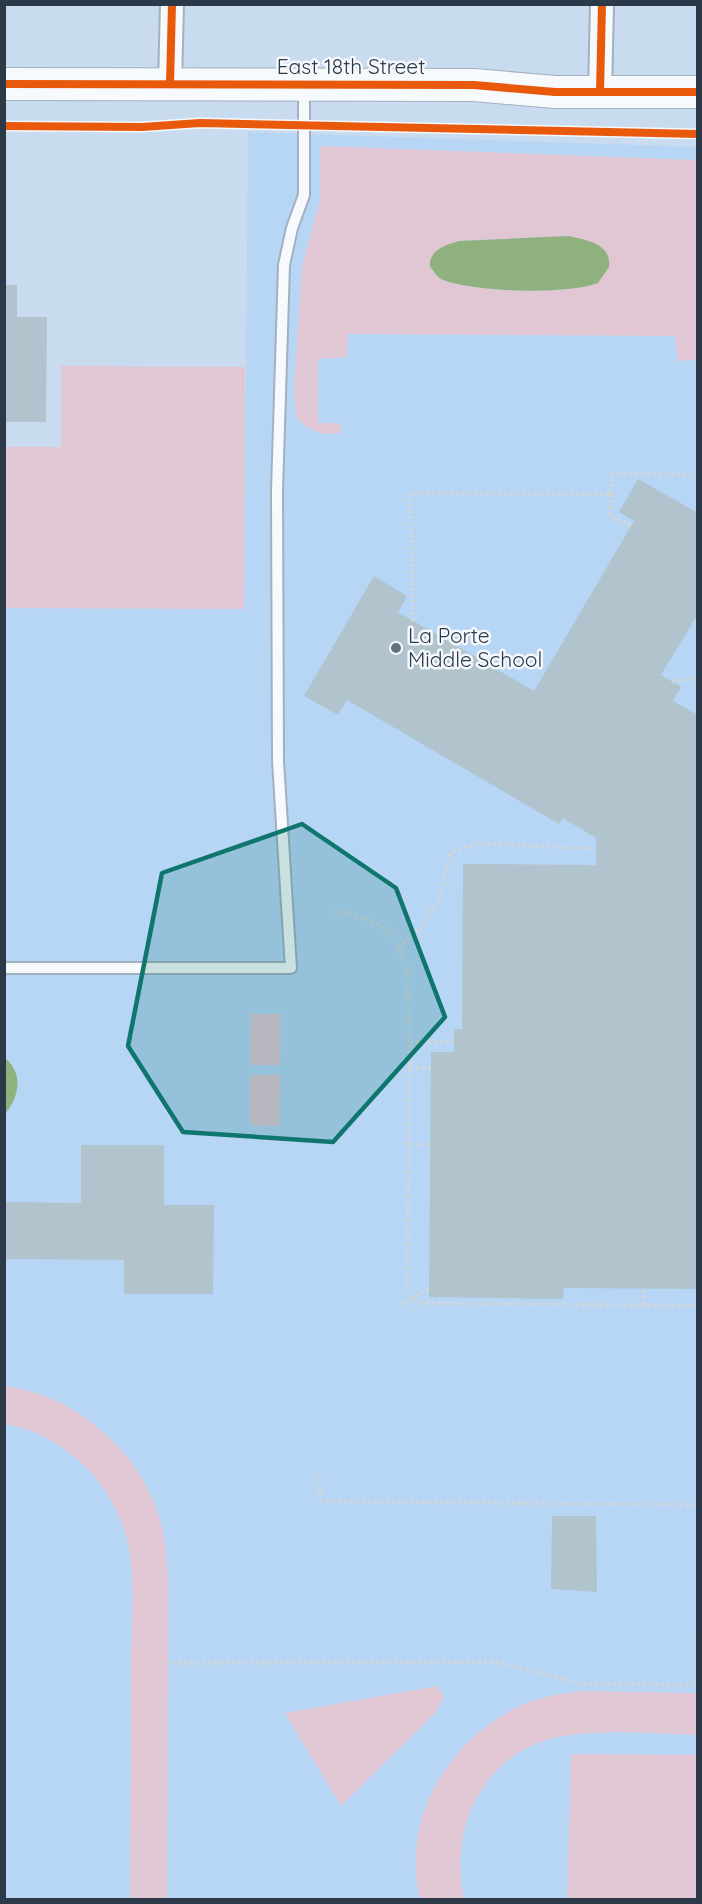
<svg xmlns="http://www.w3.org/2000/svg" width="702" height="1904" font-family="Quicksand,sans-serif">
<rect width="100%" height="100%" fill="#c9dbef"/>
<polygon fill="#b7d5f5" points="248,132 697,147 697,1899 5,1900 5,608 244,609"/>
<g fill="#e1c7d4" fill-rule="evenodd">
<path d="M320,146L697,160V360L678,361L675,336L348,334L347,357L318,359V423H339L342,428L340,433C321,436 309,431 296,417L294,388L302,266L320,201ZM568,236L584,240L598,283C567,295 474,292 443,280C437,277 434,272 430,266C435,250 443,246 459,241Z"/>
<polygon points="61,366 245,367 244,609 5,608 5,447 61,447"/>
<polygon points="251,1014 281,1014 280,1065 250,1065"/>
<polygon points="250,1075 280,1075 279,1126 250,1125"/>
<path d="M5,1386C76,1395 144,1454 161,1524C167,1549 168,1573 168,1598L167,1899H130C130,1822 131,1745 131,1667C131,1628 136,1583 128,1544C116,1486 64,1433 5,1424Z"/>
<polygon points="437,1686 444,1697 435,1713 341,1806 285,1713"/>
<path d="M586,1691L697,1693V1735C654,1734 607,1729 564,1736C485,1749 448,1826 464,1899H420C399,1816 454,1730 532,1701C549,1695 568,1693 586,1691Z"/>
<polygon points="571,1754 697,1755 697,1899 567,1899"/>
</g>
<g fill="#8fb17d">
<path d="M568,236C585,240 612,243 609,267L598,283C566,295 475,292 443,280C437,277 434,272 430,266C429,250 446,245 459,241Z"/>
<path d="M5,1058C24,1074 19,1097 5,1114Z"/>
</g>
<g fill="#b1c4cd">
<polygon points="4,285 17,285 17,317 47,317 46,422 4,422"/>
<polygon points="638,479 698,513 698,614 661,675 681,687 673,701 698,715 698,1289 564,1288 563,1299 429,1297 431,1052 454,1052 454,1029 462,1029 463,864 596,865 596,838 563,818 559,824 347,700 338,715 304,696 374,576 407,596 398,612 534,691 634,521 619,512"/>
<polygon points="81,1145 164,1145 164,1205 214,1205 213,1294 124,1294 124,1260 6,1259 6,1202 81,1203"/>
<polygon points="552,1516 596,1516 597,1592 551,1589"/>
</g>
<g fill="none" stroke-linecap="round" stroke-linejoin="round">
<defs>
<polyline id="lane" points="4,968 291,968 278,761 277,490 284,265 292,228 304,195 304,86"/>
<g id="street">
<polyline points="170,84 172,4"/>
<polyline points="600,92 602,4"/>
</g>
<polyline id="secondary" points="4,84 474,85 555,92 698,92"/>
</defs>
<use href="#lane" stroke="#a2b0bf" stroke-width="14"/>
<use href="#street" stroke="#a2b0bf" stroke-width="26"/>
<use href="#secondary" stroke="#a2b0bf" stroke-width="34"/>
<g stroke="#d1d6db" stroke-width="4" stroke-dasharray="3 3" stroke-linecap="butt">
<polyline points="611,494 610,516 631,526"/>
<polyline points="413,621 410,493 611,494 612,474 698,475"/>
<polyline points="672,681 698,678"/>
<polyline points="331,911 349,913 379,925 393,936 407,968 410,1042 407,1287 410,1297 419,1303 698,1306"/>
<polyline points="399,948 420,927 440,898 450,853 478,843 596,849"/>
<polyline points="410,1042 454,1042"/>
<polyline points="410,1068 431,1068"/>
<polyline points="409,1144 430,1145"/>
<polyline points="400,1305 429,1288"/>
<polyline points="644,1305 644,1288"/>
<polyline points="319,1476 321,1501 698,1505"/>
<polyline points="172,1663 496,1662 581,1684 696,1685 698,1628"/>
</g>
<use href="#lane" stroke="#f7fafd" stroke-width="10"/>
<use href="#street" stroke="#f7fafd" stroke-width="22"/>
<use href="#secondary" stroke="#f7fafd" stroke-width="32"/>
<defs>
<g id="cycleway">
<polyline points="4,84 474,85 555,92 698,92"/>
<polyline points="170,84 172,4"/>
<polyline points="600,92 602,4"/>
<polyline points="4,126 142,127 200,123 698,134"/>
</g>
</defs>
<use href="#cycleway" stroke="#f5f8fc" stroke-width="11"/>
<use href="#cycleway" stroke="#e8590c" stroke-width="8"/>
</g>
<path fill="#0f766e" fill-opacity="0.2" stroke="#0f766e" stroke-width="4.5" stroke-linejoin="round" d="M302,824L396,888L445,1017L333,1142L183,1132L128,1046L162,873Z"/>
<circle fill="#637282" stroke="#f5f8fc" stroke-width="2" cx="396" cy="648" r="6"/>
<g text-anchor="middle" stroke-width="5" stroke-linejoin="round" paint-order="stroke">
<g font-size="21" fill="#2c3948" stroke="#f5f8fc">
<text x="351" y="74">East 18th Street</text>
</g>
<g font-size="21" fill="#2c3948" stroke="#f5f8fc" text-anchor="start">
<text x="408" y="643">La Porte<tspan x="408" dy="24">Middle School</tspan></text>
</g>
</g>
<rect width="702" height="1904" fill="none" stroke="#2c3948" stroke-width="12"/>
</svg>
